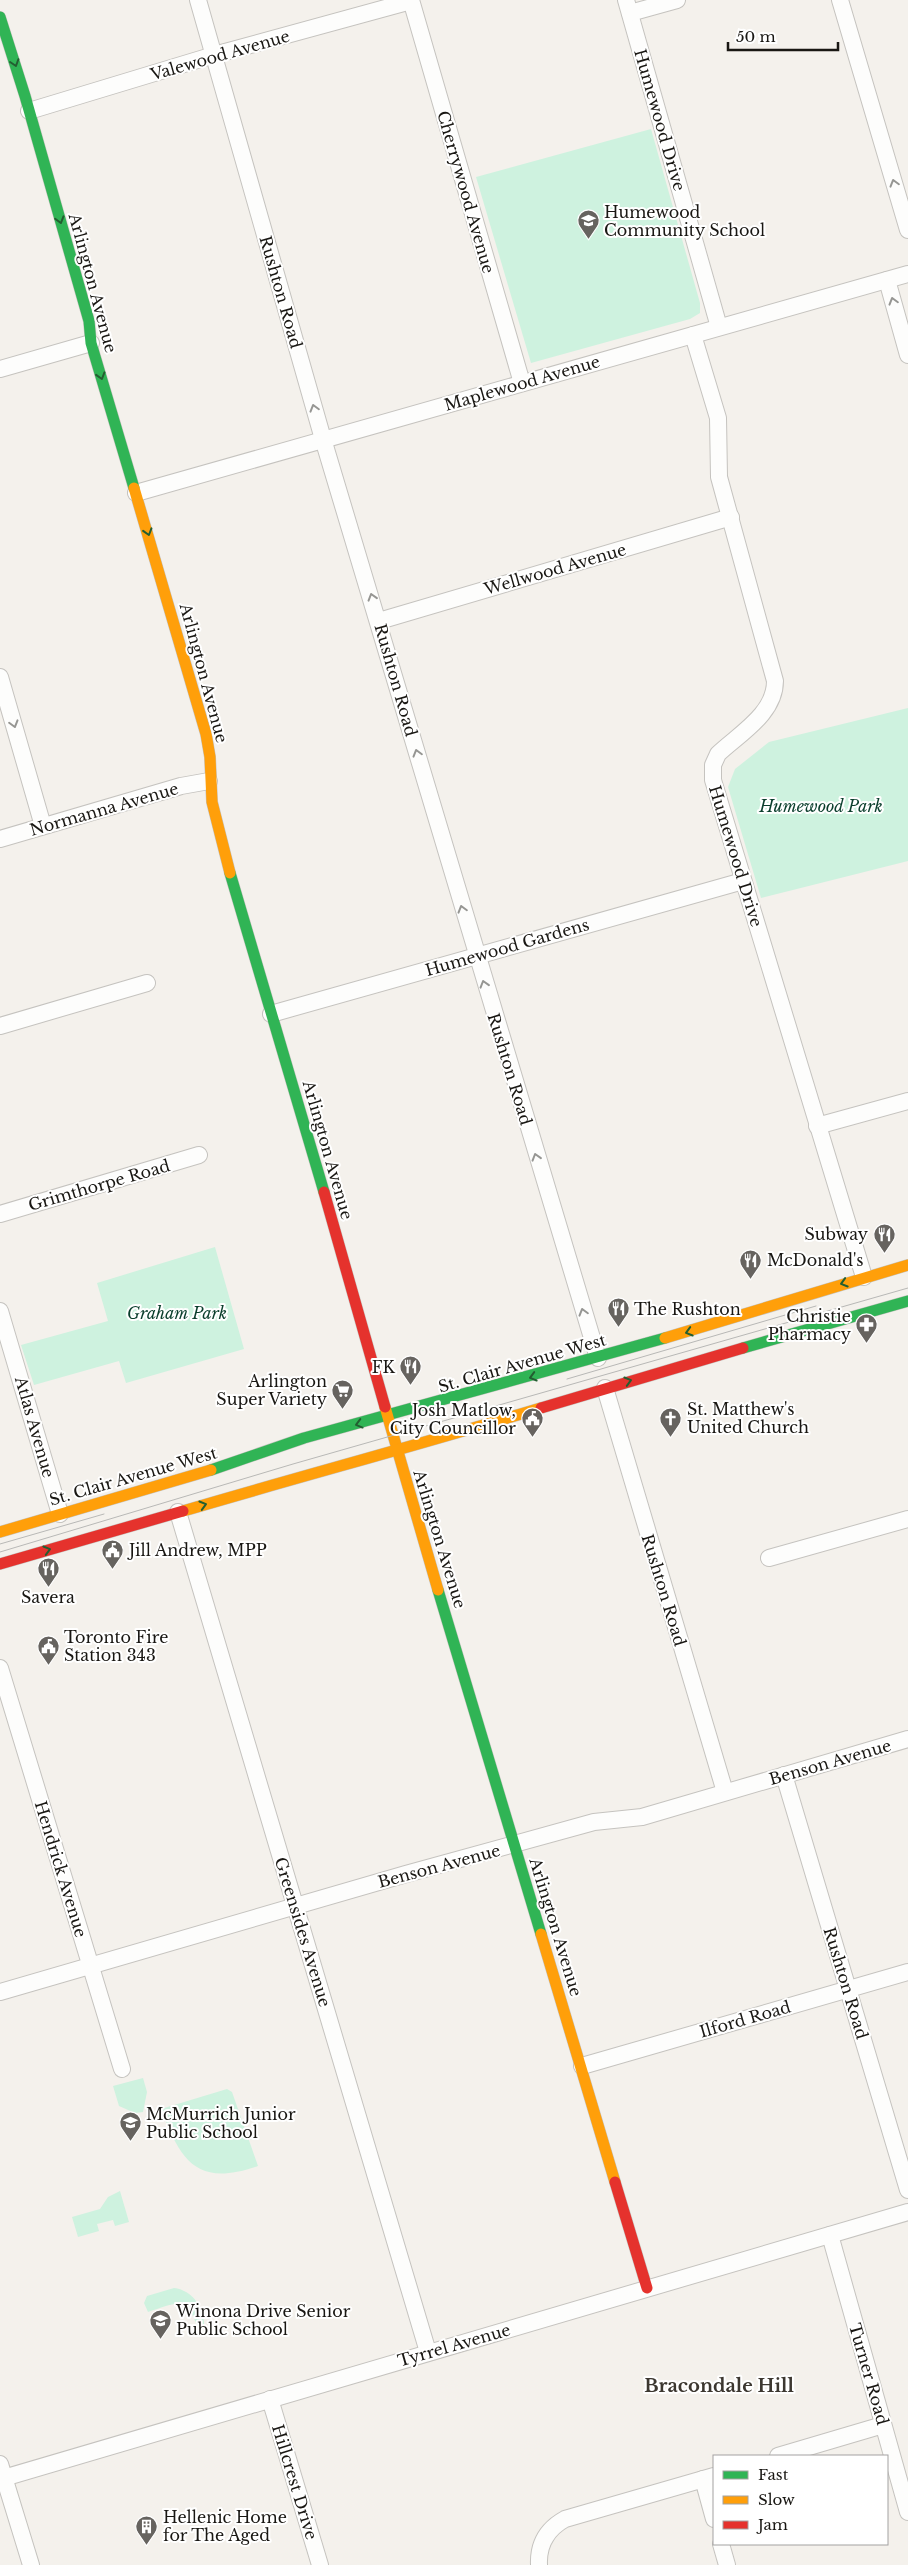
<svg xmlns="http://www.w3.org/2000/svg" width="908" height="2565" font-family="'Libre Baskerville',serif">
<rect width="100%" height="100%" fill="#f4f1ec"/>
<g fill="#cef2df">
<polygon points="651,129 700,303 700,313 690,319 531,363 476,177"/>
<polygon points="908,708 908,861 761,898 728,787 735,769 769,742"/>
<polygon points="215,1247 244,1349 126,1383 119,1361 34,1385 21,1345 108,1321 97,1283"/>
<polygon points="143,2078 147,2092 143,2112 135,2113 119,2106 113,2086"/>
<path d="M227,2089L232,2092L258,2166C197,2187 181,2162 161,2109Z"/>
<polygon points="120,2191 129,2222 115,2226 113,2220 97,2224 99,2231 78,2237 72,2217 100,2209 108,2197"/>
<path d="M174,2288C193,2290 206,2310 204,2329H198C187,2294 177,2303 148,2312L144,2303L147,2296Z"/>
</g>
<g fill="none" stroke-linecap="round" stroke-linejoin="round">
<defs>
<g id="street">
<polyline points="198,0 323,439 598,1358"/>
<polyline points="411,0 522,383"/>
<polyline points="626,0 719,327"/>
<polyline points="840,0 908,230"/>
<polyline points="630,13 677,0"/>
<polyline points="29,111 214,55 411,1"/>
<polyline points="887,280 908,355"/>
<path d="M693,335L718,418L719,477L775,681C775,714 739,734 718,754L713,765V780L864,1277"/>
<polyline points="0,369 91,343"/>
<polyline points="136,493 908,274"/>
<polyline points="379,621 731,517"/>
<polyline points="0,677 43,826"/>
<polyline points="0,839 181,786 209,781"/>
<polyline points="271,1014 743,881"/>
<polyline points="0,1026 147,983"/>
<polyline points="817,1126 908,1101"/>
<polyline points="0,1214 199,1155"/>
<polyline points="0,1311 60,1514"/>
<polyline points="605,1388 725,1792"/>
<polyline points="178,1512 428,2352"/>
<polyline points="769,1558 908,1519"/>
<polyline points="0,1668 122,2069"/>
<polyline points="784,1775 908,2190"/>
<polyline points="0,1992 406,1874 594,1822 642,1817 908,1739"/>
<polyline points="582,2066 908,1972"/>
<polyline points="830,2235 908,2512"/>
<polyline points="270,2399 320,2565"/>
<polyline points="778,2456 883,2425"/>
<polyline points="0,2464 31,2565"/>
<polyline points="0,2479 908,2212"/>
<polyline points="703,2479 714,2519"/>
<polyline points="721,2544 727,2565"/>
<path d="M539,2565C538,2544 547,2529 565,2519L714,2476"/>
</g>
<g id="fast">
<polyline points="0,17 25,96 89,321 91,343 134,488"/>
<polyline points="230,873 324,1192"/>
<polyline points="743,1348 908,1301"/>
<polyline points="211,1470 304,1438 665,1338"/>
<polyline points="438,1590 541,1934"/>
</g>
<g id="slow">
<polyline points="134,488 206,734 210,757 212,802 230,873"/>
<polyline points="665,1338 908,1265"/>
<polyline points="385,1407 438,1590"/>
<path d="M183,1511C302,1476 422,1444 541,1408"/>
<polyline points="0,1532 211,1470"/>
<polyline points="541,1934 615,2182"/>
</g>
<g id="jam">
<polyline points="324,1192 385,1407"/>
<polyline points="541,1408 743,1348"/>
<polyline points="0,1564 183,1511"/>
<polyline points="615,2182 647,2288"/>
</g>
</defs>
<use href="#street" stroke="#c5c3bf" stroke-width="18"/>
<use href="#fast" stroke="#c5c3bf" stroke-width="12"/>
<use href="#slow" stroke="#c5c3bf" stroke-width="12"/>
<use href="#jam" stroke="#c5c3bf" stroke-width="12"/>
<use href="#street" stroke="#fdfdfc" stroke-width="16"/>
<use href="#fast" stroke="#30b455" stroke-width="11"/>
<use href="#slow" stroke="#ff9f0a" stroke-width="11"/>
<use href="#jam" stroke="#e5322d" stroke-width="11"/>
<g stroke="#b8b8b6" stroke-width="1">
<polyline points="567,1379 816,1306"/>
<polyline points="0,1544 104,1514"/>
<polyline points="0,1552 293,1464 908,1288"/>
</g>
</g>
<defs><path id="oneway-chevron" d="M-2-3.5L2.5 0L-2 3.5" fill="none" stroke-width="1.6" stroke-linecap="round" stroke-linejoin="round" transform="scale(1.25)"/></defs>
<g stroke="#235e31">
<use href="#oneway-chevron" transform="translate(15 63) rotate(72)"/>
<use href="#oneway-chevron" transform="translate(60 220) rotate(74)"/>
<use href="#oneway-chevron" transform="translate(101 376) rotate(73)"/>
<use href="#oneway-chevron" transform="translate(148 532) rotate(73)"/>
<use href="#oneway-chevron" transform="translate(844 1283) rotate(163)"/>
<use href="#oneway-chevron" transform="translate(689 1332) rotate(164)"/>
<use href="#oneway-chevron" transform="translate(533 1377) rotate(164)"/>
<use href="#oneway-chevron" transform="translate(628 1381) rotate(-16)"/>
<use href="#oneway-chevron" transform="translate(359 1424) rotate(165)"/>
<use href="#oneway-chevron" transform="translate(203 1505) rotate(-16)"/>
<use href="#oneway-chevron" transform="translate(47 1550) rotate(-16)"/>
</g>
<g stroke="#969693">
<use href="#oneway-chevron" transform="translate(894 183) rotate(-106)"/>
<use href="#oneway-chevron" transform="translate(893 301) rotate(-106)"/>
<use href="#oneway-chevron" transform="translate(314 408) rotate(-106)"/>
<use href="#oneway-chevron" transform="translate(372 597) rotate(-107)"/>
<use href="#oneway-chevron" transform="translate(14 724) rotate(74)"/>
<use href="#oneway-chevron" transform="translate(417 753) rotate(-106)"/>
<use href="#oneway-chevron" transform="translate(462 909) rotate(-106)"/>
<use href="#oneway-chevron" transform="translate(484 984) rotate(-107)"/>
<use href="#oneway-chevron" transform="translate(536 1157) rotate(-107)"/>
<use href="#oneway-chevron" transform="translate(583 1312) rotate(-106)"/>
</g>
<defs>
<symbol id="school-pin" viewBox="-11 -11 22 30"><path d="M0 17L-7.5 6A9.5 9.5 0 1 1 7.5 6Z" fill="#66635f" stroke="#fff"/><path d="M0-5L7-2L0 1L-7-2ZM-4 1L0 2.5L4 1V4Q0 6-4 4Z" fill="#fff"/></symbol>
<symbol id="restaurant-pin" viewBox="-11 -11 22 30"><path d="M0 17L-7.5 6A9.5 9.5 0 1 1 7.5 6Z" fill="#66635f" stroke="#fff"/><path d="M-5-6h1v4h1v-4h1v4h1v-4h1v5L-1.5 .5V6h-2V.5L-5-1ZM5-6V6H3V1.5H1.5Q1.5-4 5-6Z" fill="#fff"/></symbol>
<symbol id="pharmacy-pin" viewBox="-11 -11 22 30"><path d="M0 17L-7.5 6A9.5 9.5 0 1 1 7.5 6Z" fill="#66635f" stroke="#fff"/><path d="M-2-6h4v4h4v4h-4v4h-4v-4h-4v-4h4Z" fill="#fff"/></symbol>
<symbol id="supermarket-pin" viewBox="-11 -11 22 30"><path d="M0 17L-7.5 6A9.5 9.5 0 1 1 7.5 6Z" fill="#66635f" stroke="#fff"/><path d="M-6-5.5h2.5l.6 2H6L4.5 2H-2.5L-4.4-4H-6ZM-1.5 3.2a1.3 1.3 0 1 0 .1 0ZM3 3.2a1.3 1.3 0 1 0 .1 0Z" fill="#fff"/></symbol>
<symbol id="church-pin" viewBox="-11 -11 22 30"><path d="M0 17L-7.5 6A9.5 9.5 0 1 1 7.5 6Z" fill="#66635f" stroke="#fff"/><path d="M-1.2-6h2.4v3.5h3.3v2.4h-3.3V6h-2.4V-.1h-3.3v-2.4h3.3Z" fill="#fff"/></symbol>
<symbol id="civic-pin" viewBox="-11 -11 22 30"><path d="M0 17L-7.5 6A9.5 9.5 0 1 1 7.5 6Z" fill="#66635f" stroke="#fff"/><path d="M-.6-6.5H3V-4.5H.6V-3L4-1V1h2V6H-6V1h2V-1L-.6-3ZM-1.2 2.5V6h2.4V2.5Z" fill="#fff"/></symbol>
<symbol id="building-pin" viewBox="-11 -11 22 30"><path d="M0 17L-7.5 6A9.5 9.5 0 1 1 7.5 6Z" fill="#66635f" stroke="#fff"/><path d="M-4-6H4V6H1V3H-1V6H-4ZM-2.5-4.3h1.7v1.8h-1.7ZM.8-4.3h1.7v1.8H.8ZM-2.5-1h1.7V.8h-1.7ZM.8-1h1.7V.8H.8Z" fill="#fff"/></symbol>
</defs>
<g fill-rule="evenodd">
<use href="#school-pin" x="576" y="208" width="25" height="34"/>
<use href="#restaurant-pin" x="872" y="1222" width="25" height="34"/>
<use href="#restaurant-pin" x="738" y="1248" width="25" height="34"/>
<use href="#restaurant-pin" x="606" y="1296" width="25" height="34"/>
<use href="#pharmacy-pin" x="854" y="1312" width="25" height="34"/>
<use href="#restaurant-pin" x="398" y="1354" width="25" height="34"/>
<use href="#supermarket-pin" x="330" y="1378" width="25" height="34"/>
<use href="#church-pin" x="658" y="1406" width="25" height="34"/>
<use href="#civic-pin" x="520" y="1406" width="25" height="34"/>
<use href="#civic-pin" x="100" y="1538" width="25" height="34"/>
<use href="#restaurant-pin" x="36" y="1556" width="25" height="34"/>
<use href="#civic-pin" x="36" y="1634" width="25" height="34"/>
<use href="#school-pin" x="118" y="2110" width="25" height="34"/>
<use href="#school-pin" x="148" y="2308" width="25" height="34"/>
<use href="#building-pin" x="134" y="2514" width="25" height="34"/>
</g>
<g text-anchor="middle" stroke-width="4" stroke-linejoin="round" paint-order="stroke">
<g font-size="16" fill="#191713" stroke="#fff">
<text transform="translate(220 55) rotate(-16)" y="6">Valewood Avenue</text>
<text transform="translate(660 120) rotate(74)" y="6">Humewood Drive</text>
<text transform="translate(466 192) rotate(74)" y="6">Cherrywood Avenue</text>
<text transform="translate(93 283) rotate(75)" y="6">Arlington Avenue</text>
<text transform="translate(281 292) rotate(74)" y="6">Rushton Road</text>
<text transform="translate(522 383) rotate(-16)" y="6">Maplewood Avenue</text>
<text transform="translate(555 569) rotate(-16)" y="6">Wellwood Avenue</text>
<text transform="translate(204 673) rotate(75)" y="6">Arlington Avenue</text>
<text transform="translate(396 680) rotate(74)" y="6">Rushton Road</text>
<text transform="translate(104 809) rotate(-16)" y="6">Normanna Avenue</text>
<text transform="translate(736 856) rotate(73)" y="6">Humewood Drive</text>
<text transform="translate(507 947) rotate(-16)" y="6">Humewood Gardens</text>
<text transform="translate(510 1069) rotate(73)" y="6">Rushton Road</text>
<text transform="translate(328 1150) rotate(74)" y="6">Arlington Avenue</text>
<text transform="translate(99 1185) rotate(-16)" y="6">Grimthorpe Road</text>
<text transform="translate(522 1363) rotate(-16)" y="6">St. Clair Avenue West</text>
<text transform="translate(35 1427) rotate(74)" y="6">Atlas Avenue</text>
<text transform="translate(133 1476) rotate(-16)" y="6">St. Clair Avenue West</text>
<text transform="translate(440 1539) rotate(73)" y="6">Arlington Avenue</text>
<text transform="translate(664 1590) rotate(73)" y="6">Rushton Road</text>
<text transform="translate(830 1762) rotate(-16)" y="6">Benson Avenue</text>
<text transform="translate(439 1866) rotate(-15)" y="6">Benson Avenue</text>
<text transform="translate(61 1869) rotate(73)" y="6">Hendrick Avenue</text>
<text transform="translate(556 1927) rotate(73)" y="6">Arlington Avenue</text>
<text transform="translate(303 1932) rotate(73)" y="6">Greensides Avenue</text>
<text transform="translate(846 1983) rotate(73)" y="6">Rushton Road</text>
<text transform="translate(745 2019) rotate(-16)" y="6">Ilford Road</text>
<text transform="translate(454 2345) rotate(-16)" y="6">Tyrrel Avenue</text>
<text transform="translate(869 2374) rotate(74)" y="6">Turner Road</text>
<text transform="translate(295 2482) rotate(73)" y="6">Hillcrest Drive</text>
</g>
<g font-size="16" fill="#191713" stroke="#fff" text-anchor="start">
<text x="604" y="218">Humewood<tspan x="604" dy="18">Community School</tspan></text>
<text x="868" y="1240" text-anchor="end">Subway</text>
<text x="767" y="1266">McDonald's</text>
<text x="634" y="1315">The Rushton</text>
<text x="851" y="1322" text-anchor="end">Christie<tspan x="851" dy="18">Pharmacy</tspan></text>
<text x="395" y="1373" text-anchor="end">FK</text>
<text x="327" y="1387" text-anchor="end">Arlington<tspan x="327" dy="18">Super Variety</tspan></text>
<text x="687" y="1415">St. Matthew's<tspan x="687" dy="18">United Church</tspan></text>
<text x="516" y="1416" text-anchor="end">Josh Matlow,<tspan x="516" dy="18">City Councillor</tspan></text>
<text x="129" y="1556">Jill Andrew, MPP</text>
<text x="48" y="1603" text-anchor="middle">Savera</text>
<text x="64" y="1643">Toronto Fire<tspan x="64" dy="18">Station 343</tspan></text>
<text x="146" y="2120">McMurrich Junior<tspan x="146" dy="18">Public School</tspan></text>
<text x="176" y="2317">Winona Drive Senior<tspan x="176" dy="18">Public School</tspan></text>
<text x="163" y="2523">Hellenic Home<tspan x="163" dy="18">for The Aged</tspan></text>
</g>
<g font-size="16" font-style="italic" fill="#0a3e2c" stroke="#fff">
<text x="821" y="812">Humewood Park</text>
<text x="177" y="1319">Graham Park</text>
</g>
<g font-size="18" font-weight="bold" fill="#3c3730" stroke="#fff">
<text x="719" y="2392">Bracondale Hill</text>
</g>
</g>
<rect x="713" y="2455" width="175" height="90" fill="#ffffff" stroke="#a3a2a1"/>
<rect x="723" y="2471" width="25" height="8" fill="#30b455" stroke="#a3a2a1"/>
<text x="758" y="2480" font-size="15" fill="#191713">Fast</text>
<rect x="723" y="2496" width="25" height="8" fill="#ff9f0a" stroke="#a3a2a1"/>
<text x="758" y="2505" font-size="15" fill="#191713">Slow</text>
<rect x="723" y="2521" width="25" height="8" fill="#e5322d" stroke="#a3a2a1"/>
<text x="758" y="2530" font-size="15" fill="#191713">Jam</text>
<path d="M728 42v8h110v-8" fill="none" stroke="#191713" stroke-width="2.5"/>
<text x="736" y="42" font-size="15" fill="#191713" stroke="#ffffff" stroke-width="4" paint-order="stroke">50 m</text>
</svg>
